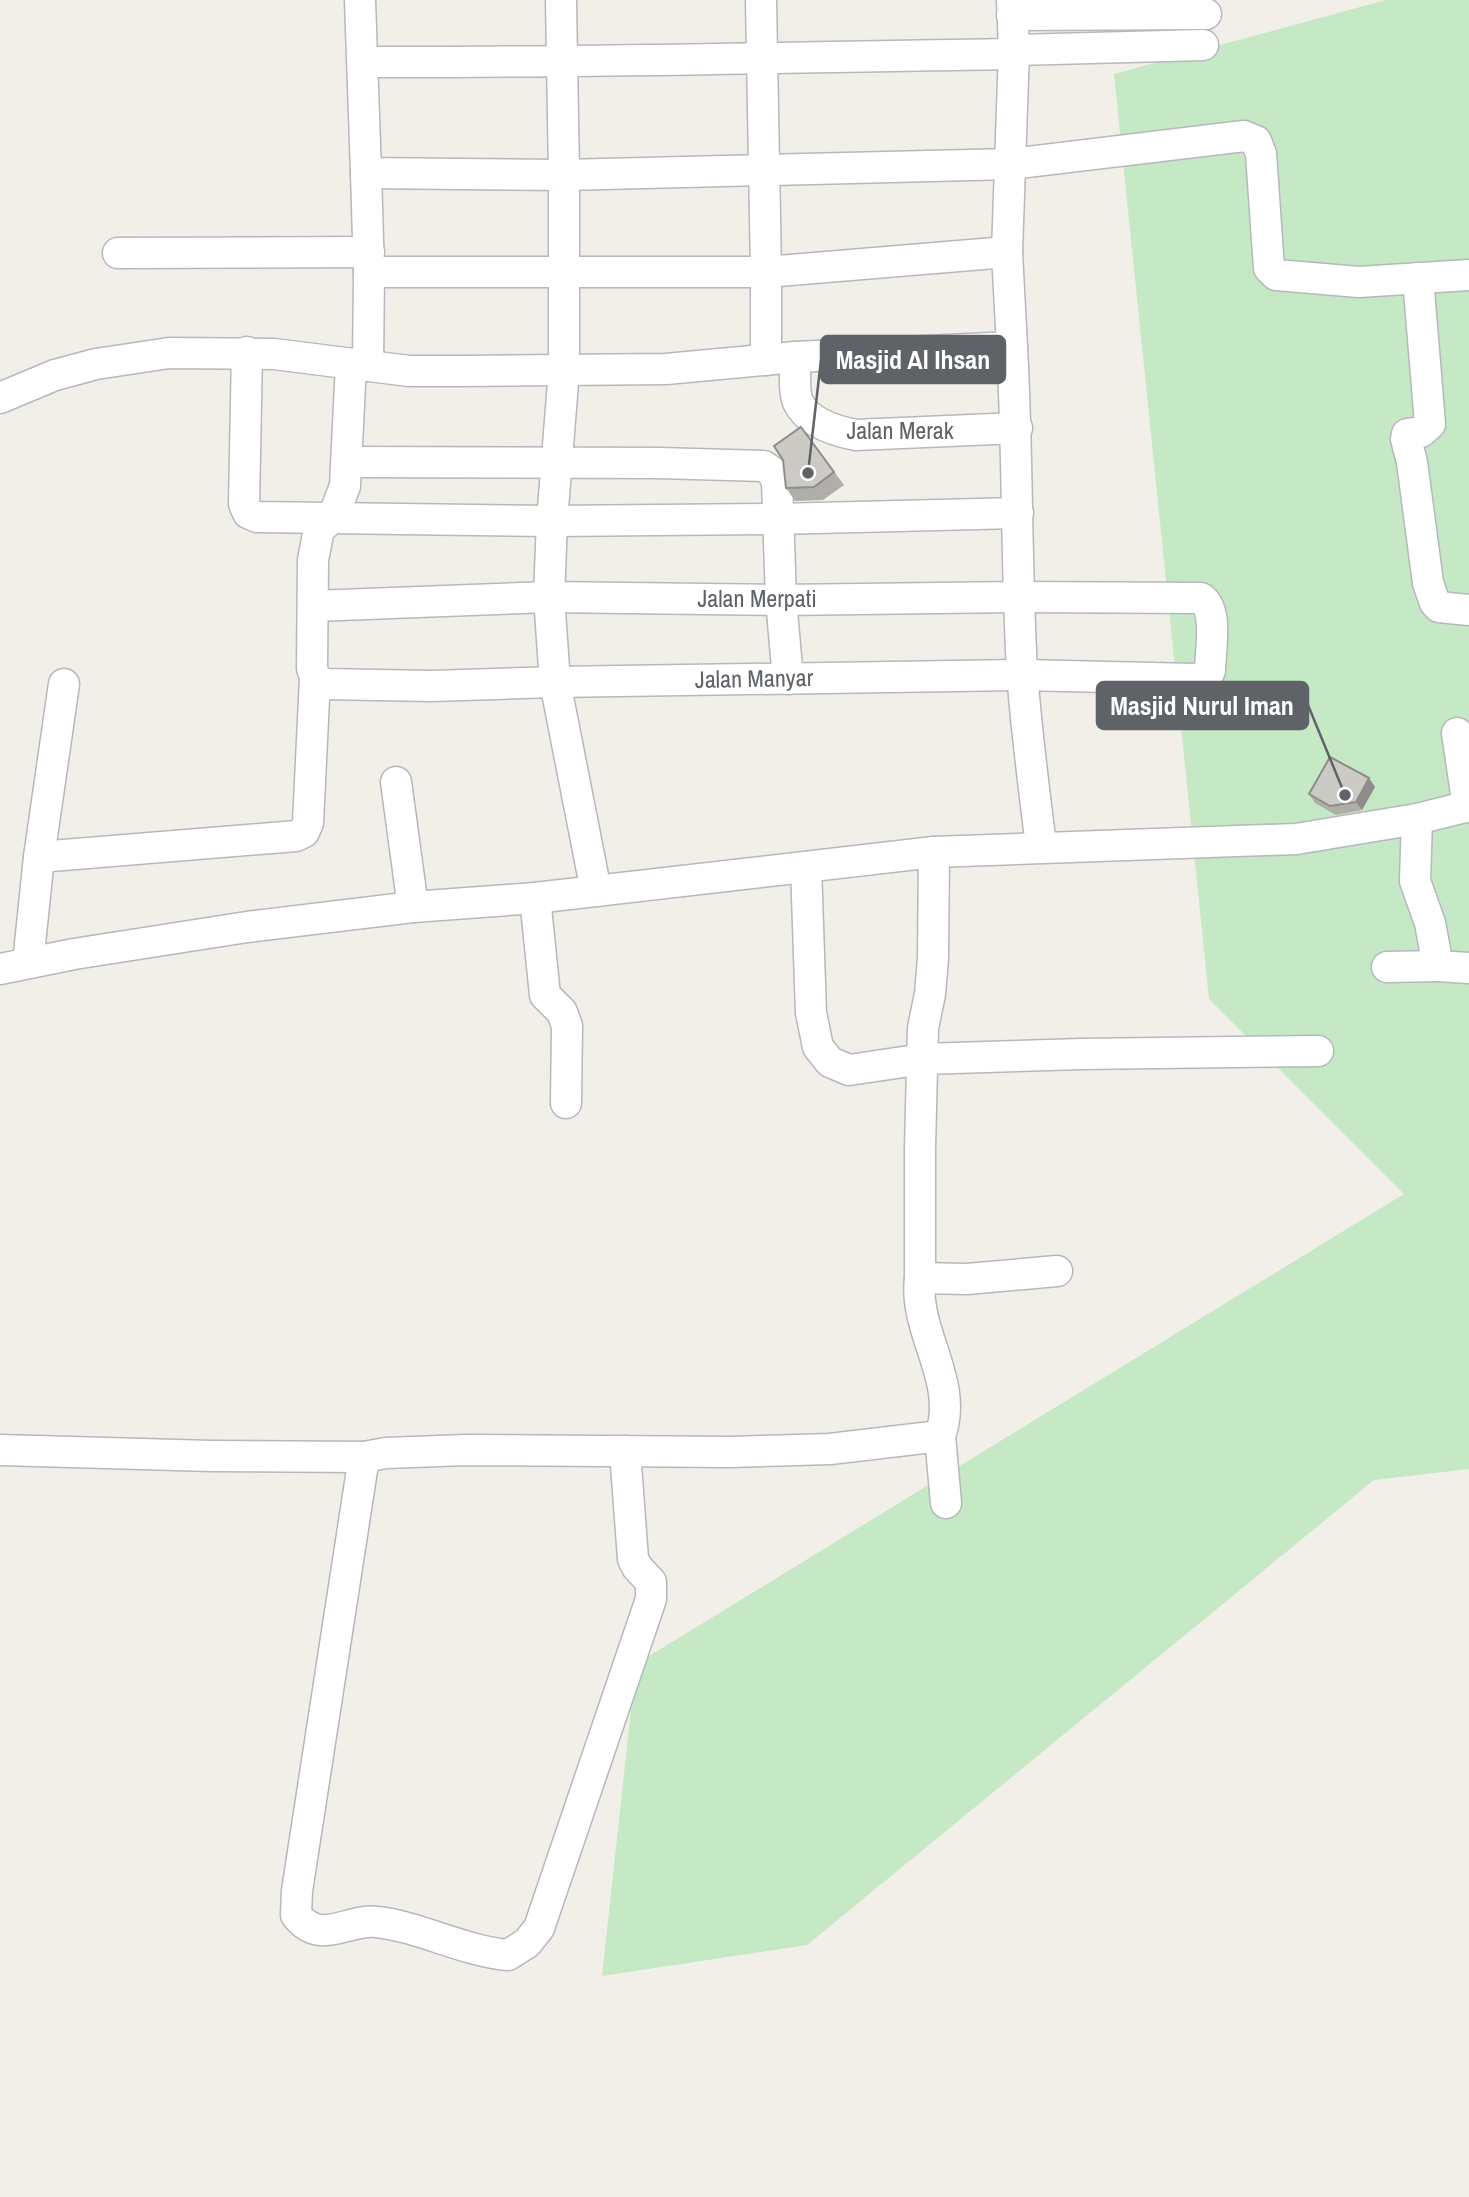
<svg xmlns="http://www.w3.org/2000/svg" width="1469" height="2197" font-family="'Archivo Narrow',sans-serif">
<rect width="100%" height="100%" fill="#f1efe8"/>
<polygon fill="#c5e8c5" points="1386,0 1469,0 1469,1469 1374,1480 807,1945 602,1976 636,1664 1404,1194 1209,999 1114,74"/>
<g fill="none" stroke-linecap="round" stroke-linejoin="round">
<defs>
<g id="minor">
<polyline points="360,0 366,173 564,175 564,370 552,521 549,597 555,682 596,891"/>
<polyline points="561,0 564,175 1011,164 1244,136 1256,141 1261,154 1269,268 1276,275 1359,282 1469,275"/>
<polyline points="761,0 766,272 1007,252"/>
<polyline points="1012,15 1206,14"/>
<polyline points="1014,50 1203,45"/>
<path d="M363,62C579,63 796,57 1013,54"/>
<polyline points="366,173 369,272 368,366"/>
<polyline points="118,253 369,252"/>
<polyline points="369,272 766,272 766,360"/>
<polyline points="1418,278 1430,424 1421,432 1407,434 1406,439 1412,462 1428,583 1435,603 1439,607 1469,610"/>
<polyline points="1012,347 1007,252 1014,50 1012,0"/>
<polyline points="247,352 244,504 248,513 257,517 552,521 777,519 1018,513"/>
<path d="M795,357C796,371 793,390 798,402C808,423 835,431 856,435L1017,428"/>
<path d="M0,398L55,375L96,364L169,353L274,354L409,371H464L666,369L795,357L1012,347C1018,455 1016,563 1022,671C1026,730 1034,788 1041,846"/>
<polyline points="347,462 659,463 764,466 772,472 777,481 781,600 788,679"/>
<path d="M314,606L549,597L781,600L1019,597L1201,598C1219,610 1210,651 1210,671L1206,677L1194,679L1022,675L555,682L432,686L324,684L315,678"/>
<polyline points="1457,733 1468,807"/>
<polyline points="396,782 413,907"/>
<polyline points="1417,819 1415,881 1430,923 1438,966 1469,968"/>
<polyline points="39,857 296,836 304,832 308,823 315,678 312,668 313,560 319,529 333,517 345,486 351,364"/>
<polyline points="806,867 811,1013 818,1047 830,1062 849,1070 923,1059 1081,1054 1318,1051"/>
<polyline points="535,898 545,995 562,1012 567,1026 566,1103"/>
<polyline points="28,963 39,857 64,684"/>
<polyline points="1387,967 1438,966"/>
<polyline points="0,969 74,954 247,927 413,907 535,898 934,852 1296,839 1417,819 1469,806"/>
<polyline points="920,1278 967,1279 1057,1271"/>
<polyline points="940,1436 946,1503"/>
<path d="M0,1450L212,1456L364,1457L386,1453L466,1450L730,1452L830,1449L940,1436C960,1381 913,1332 920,1278V1148L923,1028L930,994L933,958L934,852"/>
<path d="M364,1457L297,1891L296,1915C321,1947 348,1918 377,1922C421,1927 463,1951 508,1955L527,1943L539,1928L651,1599V1582L637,1567L633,1559L625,1451"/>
</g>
</defs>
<use href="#minor" stroke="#b5b8bc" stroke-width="33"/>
<use href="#minor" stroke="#fff" stroke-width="30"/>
</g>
<g fill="#afaea9">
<polygon points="801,427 844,485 823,500 795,501 786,488"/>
<polygon points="1375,787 1362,810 1336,815 1315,803 1309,794"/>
</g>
<polygon fill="#8f8d8a" points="1369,778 1375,787 1362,810 1356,802"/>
<g fill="#cccac5" stroke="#8f8d8a" stroke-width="2">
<polygon points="801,427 834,472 814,487 786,488 783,460 774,446"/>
<polygon points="1330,757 1369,778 1356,802 1330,806 1309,794"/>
</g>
<g text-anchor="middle" stroke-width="5" stroke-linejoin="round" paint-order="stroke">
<g font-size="24" fill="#5f6368" stroke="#fff">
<text x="900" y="439">Jalan Merak</text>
<text x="757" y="607">Jalan Merpati</text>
<text transform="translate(754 679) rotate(-1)" y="8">Jalan Manyar</text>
</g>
</g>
<path fill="none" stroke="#5f6368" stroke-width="2.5" d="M808 473L821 360M1345 795L1308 705"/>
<g fill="#5f6368" stroke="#fff" stroke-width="2.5">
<circle cx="808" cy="473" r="7"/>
<circle cx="1345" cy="795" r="7"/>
</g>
<g fill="#5f6368" stroke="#5f6368" stroke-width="2.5">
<rect x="821" y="336" width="184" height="47" rx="7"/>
<rect x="1097" y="682" width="211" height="47" rx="7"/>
</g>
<g font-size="26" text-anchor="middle" font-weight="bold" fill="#fff">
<text x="913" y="369">Masjid Al Ihsan</text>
<text x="1202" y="715">Masjid Nurul Iman</text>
</g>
</svg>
